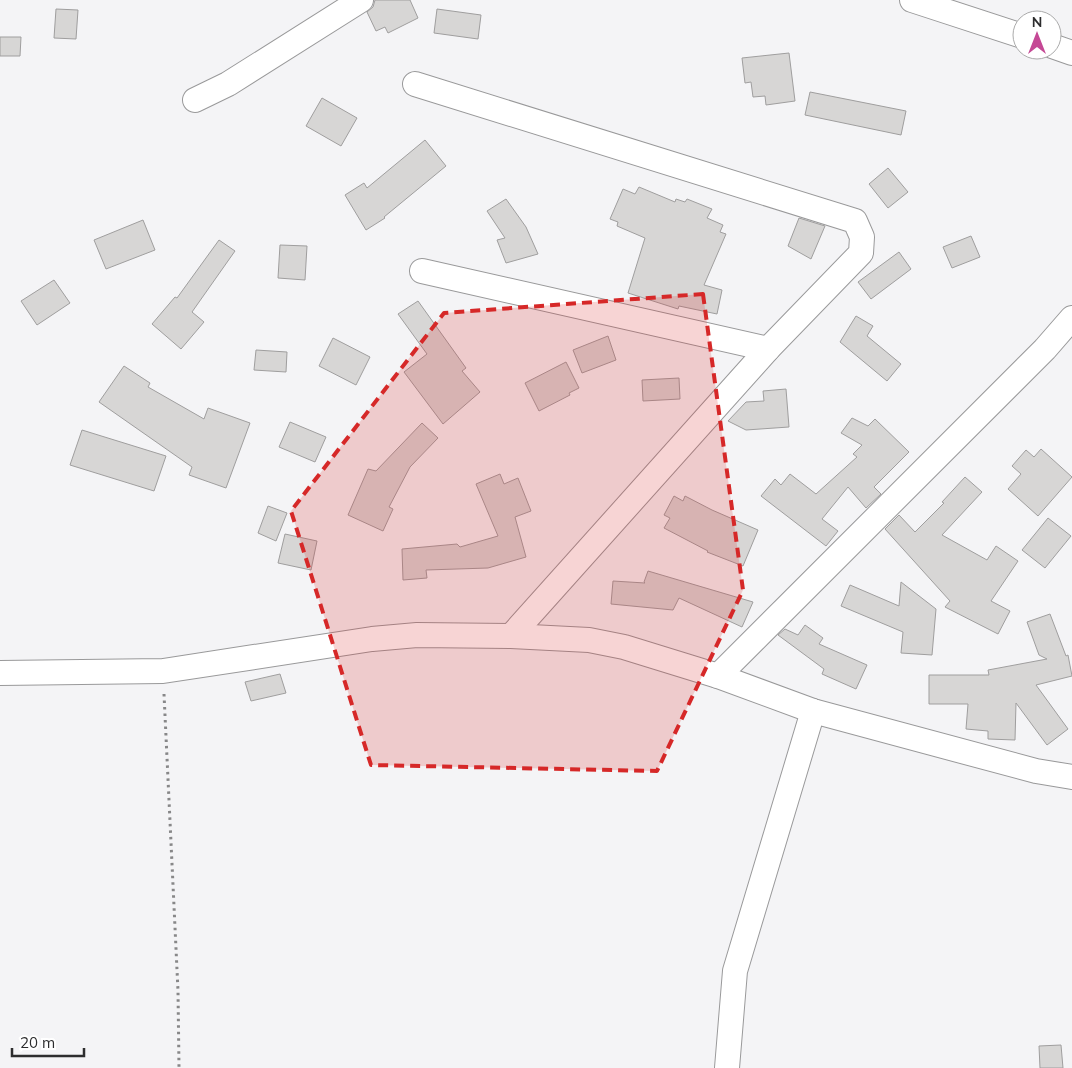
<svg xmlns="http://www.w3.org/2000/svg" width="1072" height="1068" font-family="Mulish,sans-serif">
<rect width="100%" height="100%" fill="#f4f4f6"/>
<g fill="#d7d6d5" stroke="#9f9e9e">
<polygon points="375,0 410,0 418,18 388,33 385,27 376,31 367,12 373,7"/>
<polygon points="56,9 78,10 76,39 54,38"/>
<polygon points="437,9 481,15 478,39 434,33"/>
<polygon points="0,37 21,37 20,56 0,56"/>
<polygon points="789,53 795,101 766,105 765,96 753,97 751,82 745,83 742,58"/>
<polygon points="810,92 906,111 901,135 805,115"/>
<polygon points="322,98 357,118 341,146 306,126"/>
<polygon points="425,140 446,166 384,217 385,218 366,230 345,195 364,183 367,188"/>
<polygon points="888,168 908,192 888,208 869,184"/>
<polygon points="639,187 675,202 676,199 685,202 687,199 712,209 707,218 723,225 720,232 726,234 704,285 722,290 717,314 679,306 678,309 628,293 645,238 617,226 618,222 610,219 623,189 635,194"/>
<polygon points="506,199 526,227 538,254 506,263 497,240 505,238 487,211"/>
<polygon points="799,218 825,226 811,259 788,246"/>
<polygon points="143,220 155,250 106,269 94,240"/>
<polygon points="971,236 980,257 952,268 943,247"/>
<polygon points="219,240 235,251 192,312 204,322 181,349 152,324 175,297 177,298"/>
<polygon points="280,245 307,246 305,280 278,278"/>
<polygon points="899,252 911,269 871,299 858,282"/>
<polygon points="54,280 70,303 37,325 21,301"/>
<polygon points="418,301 466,368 462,371 480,392 443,424 404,372 427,354 398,314"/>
<polygon points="856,316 873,326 867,336 901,364 887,381 840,342"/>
<polygon points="608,336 616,360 582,373 573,350"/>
<polygon points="333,338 370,357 356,385 319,366"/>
<polygon points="256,350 287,352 286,372 254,370"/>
<polygon points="566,362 579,388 569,393 570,395 539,411 525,383"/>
<polygon points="124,366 150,383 148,387 204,419 208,408 250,423 226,488 189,475 192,467 99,402"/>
<polygon points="679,378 680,399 643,401 642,380"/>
<polygon points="786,389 789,427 746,430 728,421 746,402 764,401 763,391"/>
<polygon points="852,418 868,426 875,419 909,452 874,487 881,494 866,508 848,487 822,519 838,531 826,546 761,496 775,479 781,485 790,474 816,494 857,457 853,454 862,445 841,433"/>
<polygon points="290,422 326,437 315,462 279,447"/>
<polygon points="422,423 438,438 410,467 389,507 393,509 383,531 348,515 368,469 376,471"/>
<polygon points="82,430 166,456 154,491 70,465"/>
<polygon points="1041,449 1072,477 1038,516 1008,489 1021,474 1012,466 1026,450 1034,457"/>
<polygon points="500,474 504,484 518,478 531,511 515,517 526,557 488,568 426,570 427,578 403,580 402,549 457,544 460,547 498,536 476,484"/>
<polygon points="965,477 982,492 942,535 987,560 996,546 1018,561 991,601 1010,611 998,634 945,607 950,601 885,529 899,515 915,532 944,503 942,502"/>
<polygon points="674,496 683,501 685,496 712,510 758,530 743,566 707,552 708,551 664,528 670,518 664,515"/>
<polygon points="268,506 287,513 276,541 258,533"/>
<polygon points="1048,518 1071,536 1045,568 1022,550"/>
<polygon points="285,534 317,541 311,570 278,563"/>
<polygon points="648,571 753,602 742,627 679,598 673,610 611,604 613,581 645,583 644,582"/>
<polygon points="901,582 936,609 932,655 901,653 903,632 841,606 850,585 899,606"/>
<polygon points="1050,614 1066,656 1068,655 1072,676 1036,685 1068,729 1047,745 1016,703 1015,740 988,739 988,731 966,729 968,704 929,704 929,675 989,675 988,670 1047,659 1039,655 1027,622"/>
<polygon points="805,625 823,638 819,644 867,665 856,689 822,674 824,669 778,635 785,629 798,635"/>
<polygon points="280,674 286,693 251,701 245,682"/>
<polygon points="1061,1045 1063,1068 1040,1068 1039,1046"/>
</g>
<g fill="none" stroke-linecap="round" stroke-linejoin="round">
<defs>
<g id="street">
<polyline points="912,0 1022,36"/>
<polyline points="1052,46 1072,53"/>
<polyline points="415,84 855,221 862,237 861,253 768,349 511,636"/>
<polyline points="195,100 228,84 361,0"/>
<polyline points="422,271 768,349"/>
<polyline points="0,673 163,671 372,639 417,635 511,636 589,640 624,647 718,676 813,711 1036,771 1072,777"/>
<polyline points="718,676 1045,349 1072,318"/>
<polyline points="727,1068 735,971 813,711"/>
</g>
</defs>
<use href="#street" stroke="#99999a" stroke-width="26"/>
<polyline stroke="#878788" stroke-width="3" stroke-dasharray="2.5 4" stroke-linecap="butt" points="164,694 178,991 179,1068"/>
<use href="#street" stroke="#fff" stroke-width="24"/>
</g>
<path fill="#d62828" fill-opacity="0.2" stroke="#d62828" stroke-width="4" stroke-dasharray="10 6" stroke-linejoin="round" d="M703,294L743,590L657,771L371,765L291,511L444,313Z"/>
<g transform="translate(1037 35)"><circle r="24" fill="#ffffff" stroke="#ababab"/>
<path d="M0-4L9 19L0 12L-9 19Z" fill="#c54895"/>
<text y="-8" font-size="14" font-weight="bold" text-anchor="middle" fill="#2d2d2e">N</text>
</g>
<path d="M12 1048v8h72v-8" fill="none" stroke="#2d2d2e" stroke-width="2.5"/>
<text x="20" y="1048" font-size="15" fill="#2d2d2e" stroke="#ffffff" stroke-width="4" paint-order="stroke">20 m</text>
</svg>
